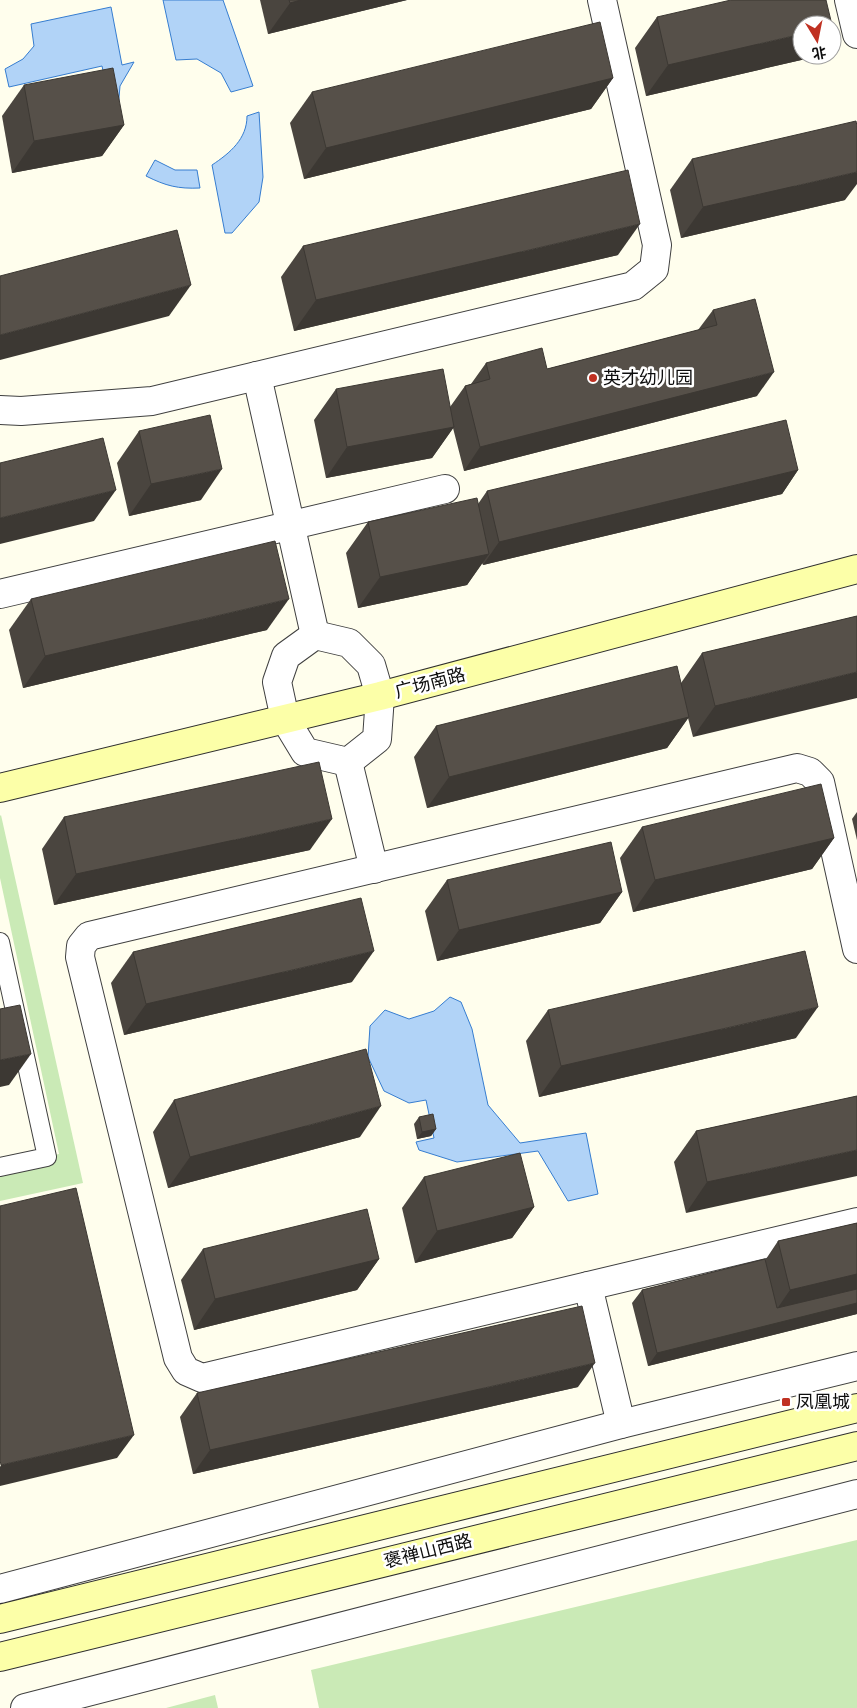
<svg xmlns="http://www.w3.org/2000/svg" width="857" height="1708" font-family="'Noto Serif','Noto Sans SC',serif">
<rect width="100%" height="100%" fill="#fffeed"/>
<g fill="#caeab6">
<polygon points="1,815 83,1183 0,1201 0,1167 59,1154 0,878 0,816"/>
<polygon points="857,1540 857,1708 319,1708 311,1670"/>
<polygon points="215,1695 218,1708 166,1708"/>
</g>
<g fill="#b1d3f7" stroke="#367dd0">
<polygon points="163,0 223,0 253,86 231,92 221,73 197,59 176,60"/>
<polygon points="111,7 122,65 134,62 120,86 116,132 102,66 9,87 5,69 23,59 34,46 31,24"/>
<path d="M259,112L263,177L259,202L232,233H225L212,165C230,153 247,139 247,116Z"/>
<path d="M155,160L175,170H197L200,188C178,189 166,186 146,176Z"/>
<polygon points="450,997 461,1002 472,1029 488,1105 520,1143 586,1133 598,1194 568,1201 538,1151 457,1162 419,1150 416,1142 434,1138 426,1100 409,1103 384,1091 368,1057 370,1026 385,1010 409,1019 434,1011"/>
</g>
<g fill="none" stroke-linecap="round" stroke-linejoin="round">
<defs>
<polyline id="lane" points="0,942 47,1157 0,1167"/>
<g id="street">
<polyline points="849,0 857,34"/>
<polyline points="257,376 315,635"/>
<polyline points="0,410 21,411 152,401 633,286 654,269 657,245 602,0"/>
<polyline points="0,594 445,489"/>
<polygon points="315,635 349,643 371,665 380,696 377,739 348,762 305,752 285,719 277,682 286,656"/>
<polyline points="348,762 374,869"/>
<polyline points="857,949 820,782 810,772 797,768 89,936 81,946 80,957 178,1358 186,1371 202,1378 857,1222"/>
<polyline points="588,1286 621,1424"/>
<polyline points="0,1589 621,1424 857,1366"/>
<polyline points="25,1708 857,1494"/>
</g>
<g id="secondary">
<polyline points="0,788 380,696 857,569"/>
<polyline points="0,1619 857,1408"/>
<polyline points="0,1657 857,1446"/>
</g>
</defs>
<use href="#lane" stroke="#404040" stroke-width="20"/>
<use href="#street" stroke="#404040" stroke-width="30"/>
<use href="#secondary" stroke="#2f2f2f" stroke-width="30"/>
<use href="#lane" stroke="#fff" stroke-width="18"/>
<use href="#street" stroke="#fff" stroke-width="28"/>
<use href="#secondary" stroke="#fcffa8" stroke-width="28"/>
</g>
<g fill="#4a453f">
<polygon points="260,0 407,0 268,34"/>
<polygon points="657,17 802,55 813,55 810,58 646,96 635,48"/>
<polygon points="613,78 591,109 304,179 290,123 312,92"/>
<polygon points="24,85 124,125 102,156 12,173 2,116"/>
<polygon points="692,159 845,200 681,238 670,190"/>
<polygon points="303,246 618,255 294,331 281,277"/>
<polygon points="713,310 757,396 464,471 453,428 432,458 326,478 314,420 336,389 450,407 465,386 471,384 486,363 547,369 698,330"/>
<polygon points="139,431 201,500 129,516 117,463"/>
<polygon points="798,470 782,494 483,565 482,563 467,585 358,608 346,553 368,522 478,504 487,491"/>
<polygon points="31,599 267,630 23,688 9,630"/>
<polygon points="857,616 693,737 688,718 667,748 427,808 414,757 436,726 681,683 702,653"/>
<polygon points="857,812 857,840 852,819"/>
<polygon points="64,817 310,850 54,905 42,849"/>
<polygon points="642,827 834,838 812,869 633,912 620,858"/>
<polygon points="447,880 622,892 600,923 437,961 425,911"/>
<polygon points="133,952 352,982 124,1035 111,983"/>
<polygon points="548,1010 796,1038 539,1097 526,1041"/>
<polygon points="857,1096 686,1213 674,1162 696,1131"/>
<polygon points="174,1100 360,1137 168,1188 153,1132"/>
<polygon points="419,1117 436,1129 431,1136 417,1139 414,1124"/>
<polygon points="424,1177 534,1207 512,1238 415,1263 402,1208"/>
<polygon points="857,1223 857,1314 648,1366 632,1303 642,1290 766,1259 778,1241"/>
<polygon points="203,1249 379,1259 357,1290 194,1330 181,1280"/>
<polygon points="578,1387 193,1474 180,1417 197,1393"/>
</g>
<g fill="#3c3833">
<polygon points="301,0 407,0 268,34 290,3"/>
<polygon points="802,34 802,55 813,55 810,58 646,96 668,65"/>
<polygon points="613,78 591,109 304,179 326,148"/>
<polygon points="124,125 102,156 12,173 34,141"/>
<polygon points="857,172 857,184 845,200 681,238 703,207"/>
<polygon points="640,224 618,255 294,331 316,300"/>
<polygon points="191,285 169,316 0,360 0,335"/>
<polygon points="774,372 757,396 464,471 480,447"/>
<polygon points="454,427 432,458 326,478 347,447"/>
<polygon points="222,469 201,500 129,516 151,484"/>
<polygon points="798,470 782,494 483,565 499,542"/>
<polygon points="116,490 94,521 0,544 0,518"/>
<polygon points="489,554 467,585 358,608 380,577"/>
<polygon points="289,599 267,630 23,688 45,656"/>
<polygon points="857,672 857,698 693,737 715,706"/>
<polygon points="689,717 667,748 427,808 449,777"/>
<polygon points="332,819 310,850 54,905 76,874"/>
<polygon points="834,838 812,869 633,912 655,880"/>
<polygon points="622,892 600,923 437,961 459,930"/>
<polygon points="374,951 352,982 124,1035 146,1004"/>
<polygon points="818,1007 796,1038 539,1097 561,1066"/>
<polygon points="31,1054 9,1085 0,1087 0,1060"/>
<polygon points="381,1106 360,1137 168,1188 190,1157"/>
<polygon points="436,1129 431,1136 417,1139 422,1132"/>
<polygon points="857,1150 857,1176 686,1213 707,1182"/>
<polygon points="534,1207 512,1238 415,1263 437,1231"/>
<polygon points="379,1259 357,1290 194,1330 215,1299"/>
<polygon points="857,1274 857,1300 768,1322 790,1290"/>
<polygon points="857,1303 857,1314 648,1366 657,1353"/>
<polygon points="595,1363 578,1387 193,1474 210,1450"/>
<polygon points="134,1435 117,1458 0,1486 0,1467 1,1465"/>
</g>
<g fill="#565049" stroke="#3c3833">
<polygon points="289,0 301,0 290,3"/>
<polygon points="731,0 826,0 832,25 802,25 802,34 668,65 657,17"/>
<polygon points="600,22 613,78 326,148 312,92"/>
<polygon points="113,68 124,125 34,141 24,85"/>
<polygon points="856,121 857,126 857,172 703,207 692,159"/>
<polygon points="628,170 640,224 316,300 303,246"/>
<polygon points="177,230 191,285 0,335 0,276"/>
<polygon points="755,299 774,372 480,447 465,386 490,379 486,363 542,348 547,369 717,325 713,310"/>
<polygon points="443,369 454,427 347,447 336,389"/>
<polygon points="210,415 222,469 151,484 139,431"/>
<polygon points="786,420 798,470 499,542 487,491"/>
<polygon points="103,438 116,490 0,518 0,463"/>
<polygon points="477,498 489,554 380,577 368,522"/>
<polygon points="275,541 289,599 45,656 31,599"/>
<polygon points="857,616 857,672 715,706 702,653"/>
<polygon points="677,666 689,717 449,777 436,726"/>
<polygon points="319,762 332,819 76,874 64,817"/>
<polygon points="821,784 834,838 655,880 642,827"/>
<polygon points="611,842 622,892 459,930 447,880"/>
<polygon points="361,898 374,951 146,1004 133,952"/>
<polygon points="805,951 818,1007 561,1066 548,1010"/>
<polygon points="20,1005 31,1054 0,1060 0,1009"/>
<polygon points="366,1049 381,1106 190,1157 174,1100"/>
<polygon points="857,1096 857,1150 707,1182 696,1131"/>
<polygon points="433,1114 436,1129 422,1132 419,1117"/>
<polygon points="520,1153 534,1207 437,1231 424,1177"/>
<polygon points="76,1188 134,1435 1,1465 0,1460 0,1206"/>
<polygon points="367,1209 379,1259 215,1299 203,1249"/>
<polygon points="857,1223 857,1274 790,1290 778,1241"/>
<polygon points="765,1259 777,1308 857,1289 857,1303 657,1353 642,1290"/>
<polygon points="582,1306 595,1363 210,1450 197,1393"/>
</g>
<g fill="#c03122" stroke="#fff" stroke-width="2">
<circle cx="593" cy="378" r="5"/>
<rect x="781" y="1397" width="10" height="10" rx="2.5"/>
</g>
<g text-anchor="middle" stroke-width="5" stroke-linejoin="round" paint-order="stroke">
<g font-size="18" fill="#0d0d0d" stroke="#fff" text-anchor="start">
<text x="603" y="384">英才幼儿园</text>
<text x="796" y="1408">凤凰城</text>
</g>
<g font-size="18" fill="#0d0d0d" stroke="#fff">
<text transform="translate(430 683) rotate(-15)" y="6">广场南路</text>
<text transform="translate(428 1551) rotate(-14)" y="6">褒禅山西路</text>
</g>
</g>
<g transform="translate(817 40) rotate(170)"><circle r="24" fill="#ffffff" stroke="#9e9e9e"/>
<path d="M0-4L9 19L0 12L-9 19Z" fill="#c03122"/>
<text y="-8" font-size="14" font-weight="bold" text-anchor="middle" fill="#0d0d0d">北</text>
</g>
</svg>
